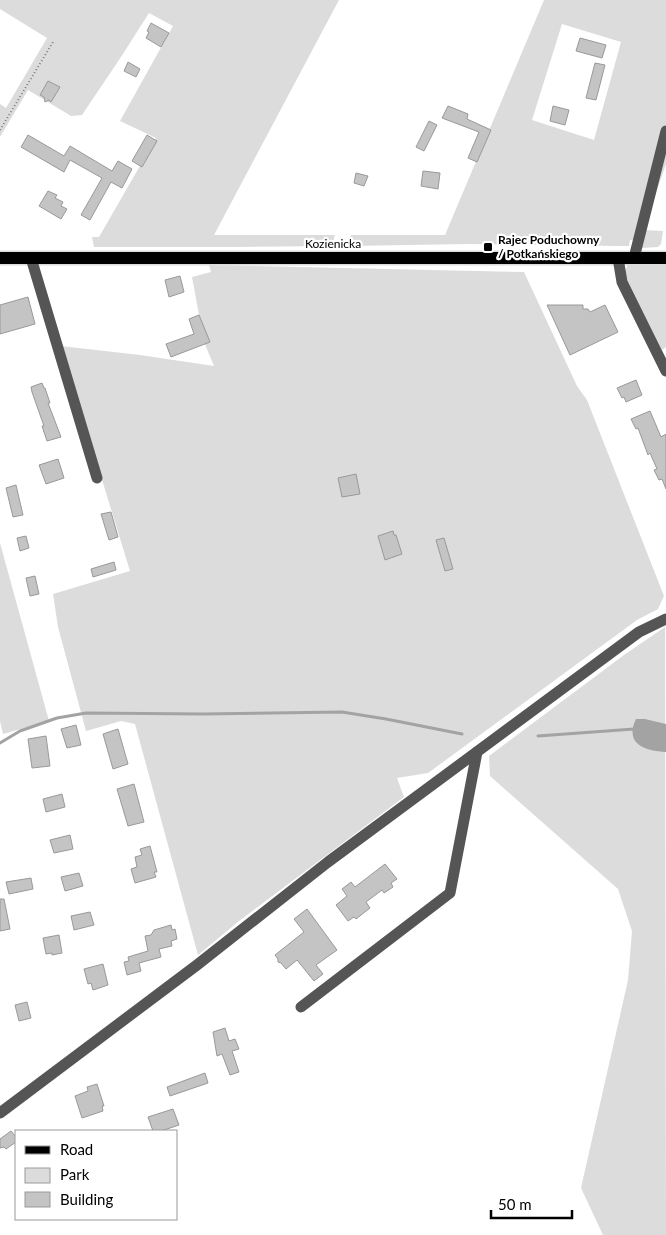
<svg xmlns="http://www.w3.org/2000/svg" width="666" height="1235" font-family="Lato,sans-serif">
<rect width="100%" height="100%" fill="#fff"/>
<g fill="#dcdcdc" fill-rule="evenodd">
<polygon points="0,0 339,0 214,235 335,235 332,246 236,247 94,247 92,237 99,237 156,138 120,121 173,26 149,13 121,57 82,115 71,116 28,90 0,137 0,104 6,108 47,38 0,9"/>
<path d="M544,0H666V164L643,230L663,231L661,244L658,247L641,248L638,240H630L629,246H618L468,244L348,246L351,235H445ZM562,24L621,42L594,140L532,120Z"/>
<polygon points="628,264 666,264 666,347 662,350 626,277 625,271"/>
<polygon points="209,265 524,272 577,386 587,400 664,596 658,609 637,620 428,773 397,778 404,797 239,921 198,955 135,724 121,721 86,731 58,627 53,594 130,571 61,346 140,355 214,366 204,342 192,277 211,272"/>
<polygon points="0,543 49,721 3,734 0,721"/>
<polygon points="665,627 666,1235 603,1235 581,1188 628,980 632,931 618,889 490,776 489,756 624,655"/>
</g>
<path fill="#a3a3a3" d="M636,719H645L666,724V752C645,751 624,744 636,719Z"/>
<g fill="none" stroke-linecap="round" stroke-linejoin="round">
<g stroke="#a3a3a3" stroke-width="3">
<polyline points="538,736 634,729"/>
<polyline points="0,743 20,731 57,718 86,713 203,714 342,712 386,719 462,734"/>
</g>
</g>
<g fill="#c4c4c4" stroke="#999">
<polygon points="151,23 169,33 161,47 146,38 149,32 147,31"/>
<polygon points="580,38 606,45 602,58 576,51"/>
<polygon points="128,62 140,69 136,77 124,71"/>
<polygon points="595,63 605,65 596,100 586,98"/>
<polygon points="48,81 60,87 51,102 49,100 45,102 44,97 40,95"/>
<polygon points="448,106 468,114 467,119 491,130 477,162 468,158 479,132 442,118"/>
<polygon points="553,106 569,110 565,125 550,121"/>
<polygon points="429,121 437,125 424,151 416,147"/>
<polygon points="28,135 64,156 70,146 112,171 118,161 132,169 122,188 111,182 90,220 81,215 102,178 70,160 64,172 21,147"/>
<polygon points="147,135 157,141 142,167 132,161"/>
<polygon points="423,171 440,173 438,189 421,186"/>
<polygon points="356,173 368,176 364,186 354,183"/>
<polygon points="48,191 57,195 55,198 63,202 61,206 67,209 61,219 39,206"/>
<polygon points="180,276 184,292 169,297 165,280"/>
<polygon points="28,297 35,324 0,334 0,305"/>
<polygon points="547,305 583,305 583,309 588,309 590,312 605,305 618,332 570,355"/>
<polygon points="199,315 210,342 171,357 166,344 194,334 189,319"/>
<polygon points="636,380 642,395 626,402 624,397 622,398 617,388"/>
<polygon points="42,383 44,388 45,388 50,403 48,403 61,437 47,441 42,426 44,426 32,392 31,387"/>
<polygon points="650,411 661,437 666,434 666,489 662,479 659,480 654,470 657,469 650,453 648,455 638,428 636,429 631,419"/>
<polygon points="58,459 64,478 46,484 39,465"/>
<polygon points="356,474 360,494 342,497 338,478"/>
<polygon points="16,485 23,515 13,517 6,488"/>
<polygon points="111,512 118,537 109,540 101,514"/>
<polygon points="393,531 394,535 396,535 402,554 385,560 378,536"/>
<polygon points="26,536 29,548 20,551 17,538"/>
<polygon points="444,538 453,569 445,571 436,540"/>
<polygon points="114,562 116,570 93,577 91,569"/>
<polygon points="35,576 39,594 30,596 26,578"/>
<polygon points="76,725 81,745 67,748 61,729"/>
<polygon points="118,729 128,764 113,769 103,734"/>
<polygon points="46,736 50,766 32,768 28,739"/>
<polygon points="134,784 144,822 128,826 117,789"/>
<polygon points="62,794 65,807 46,812 43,799"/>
<polygon points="70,835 73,849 54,853 50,840"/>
<polygon points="150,846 157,872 154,872 156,877 135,883 131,869 137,867 135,857 142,855 140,849"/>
<polygon points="385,864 397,879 391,883 393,887 384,893 382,890 366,902 370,908 356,919 354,917 348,921 336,905 347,896 342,889 351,882 355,887"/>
<polygon points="79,873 83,886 65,891 61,877"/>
<polygon points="31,878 33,889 9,894 6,882"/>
<polygon points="0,899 4,899 10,929 0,931"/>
<polygon points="307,909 337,950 316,965 323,974 314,981 297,960 286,969 281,963 278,962 278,959 275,955 304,932 294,919"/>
<polygon points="90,912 94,925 74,930 71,916"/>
<polygon points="171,925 172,930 175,929 177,939 171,941 172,946 159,949 161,957 139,963 141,971 127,975 124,962 129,961 128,957 148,951 145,936 151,935 154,930"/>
<polygon points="59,935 62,953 52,955 52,953 46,954 43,938"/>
<polygon points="103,964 108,985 93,990 91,983 88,984 84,969"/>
<polygon points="27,1002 31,1018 19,1021 15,1005"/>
<polygon points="225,1028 229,1041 235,1039 239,1049 232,1051 239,1072 230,1075 222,1054 217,1056 213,1032"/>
<polygon points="205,1073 208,1083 170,1096 167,1087"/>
<polygon points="97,1084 104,1106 102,1106 103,1111 82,1118 75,1096 88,1091 87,1087"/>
<polygon points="173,1109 179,1125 161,1131 153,1131 148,1117"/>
<polygon points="11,1131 16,1137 16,1142 6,1149 4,1147 0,1148 0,1139"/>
</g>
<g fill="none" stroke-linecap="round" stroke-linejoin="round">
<defs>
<polyline id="major" points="0,258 666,258"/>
</defs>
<use href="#major" stroke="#dbdbdb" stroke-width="15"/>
<polyline stroke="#777" stroke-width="2" stroke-dasharray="1 2.5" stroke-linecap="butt" points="0,130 53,42"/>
<g stroke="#555" stroke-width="11">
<polyline points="31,258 97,478"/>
<polyline points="618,258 622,282 666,371"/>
<polyline points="634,258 666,131"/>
<polyline points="301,1007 450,893 477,752"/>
<polyline points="0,1113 197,965 328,862 639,632 666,619"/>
</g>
<use href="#major" stroke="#000" stroke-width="12"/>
</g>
<rect fill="#000" stroke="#fff" stroke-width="2" x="483" y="242" width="10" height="10" rx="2.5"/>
<g text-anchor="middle" stroke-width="4.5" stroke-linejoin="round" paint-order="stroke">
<g font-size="12" font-weight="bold" fill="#000" stroke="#fff" text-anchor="start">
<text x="498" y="244">Rajec Poduchowny<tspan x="498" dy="14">/ Potkańskiego</tspan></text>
</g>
<g font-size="12" fill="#000" stroke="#fff">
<text x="333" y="248">Kozienicka</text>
</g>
</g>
<rect x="15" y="1130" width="162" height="90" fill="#ffffff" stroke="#999999"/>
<rect x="25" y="1146" width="25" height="8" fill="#000000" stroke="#999999"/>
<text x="60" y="1155" font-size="15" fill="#000000">Road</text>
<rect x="25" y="1168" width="25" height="15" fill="#dcdcdc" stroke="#999999"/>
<text x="60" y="1180" font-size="15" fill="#000000">Park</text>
<rect x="25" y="1192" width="25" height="15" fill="#c4c4c4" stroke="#999999"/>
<text x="60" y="1205" font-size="15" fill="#000000">Building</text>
<path d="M491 1210v8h81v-8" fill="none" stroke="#000000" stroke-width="2.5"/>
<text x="498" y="1210" font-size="15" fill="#000000" stroke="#ffffff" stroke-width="4" paint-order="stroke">50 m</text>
</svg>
